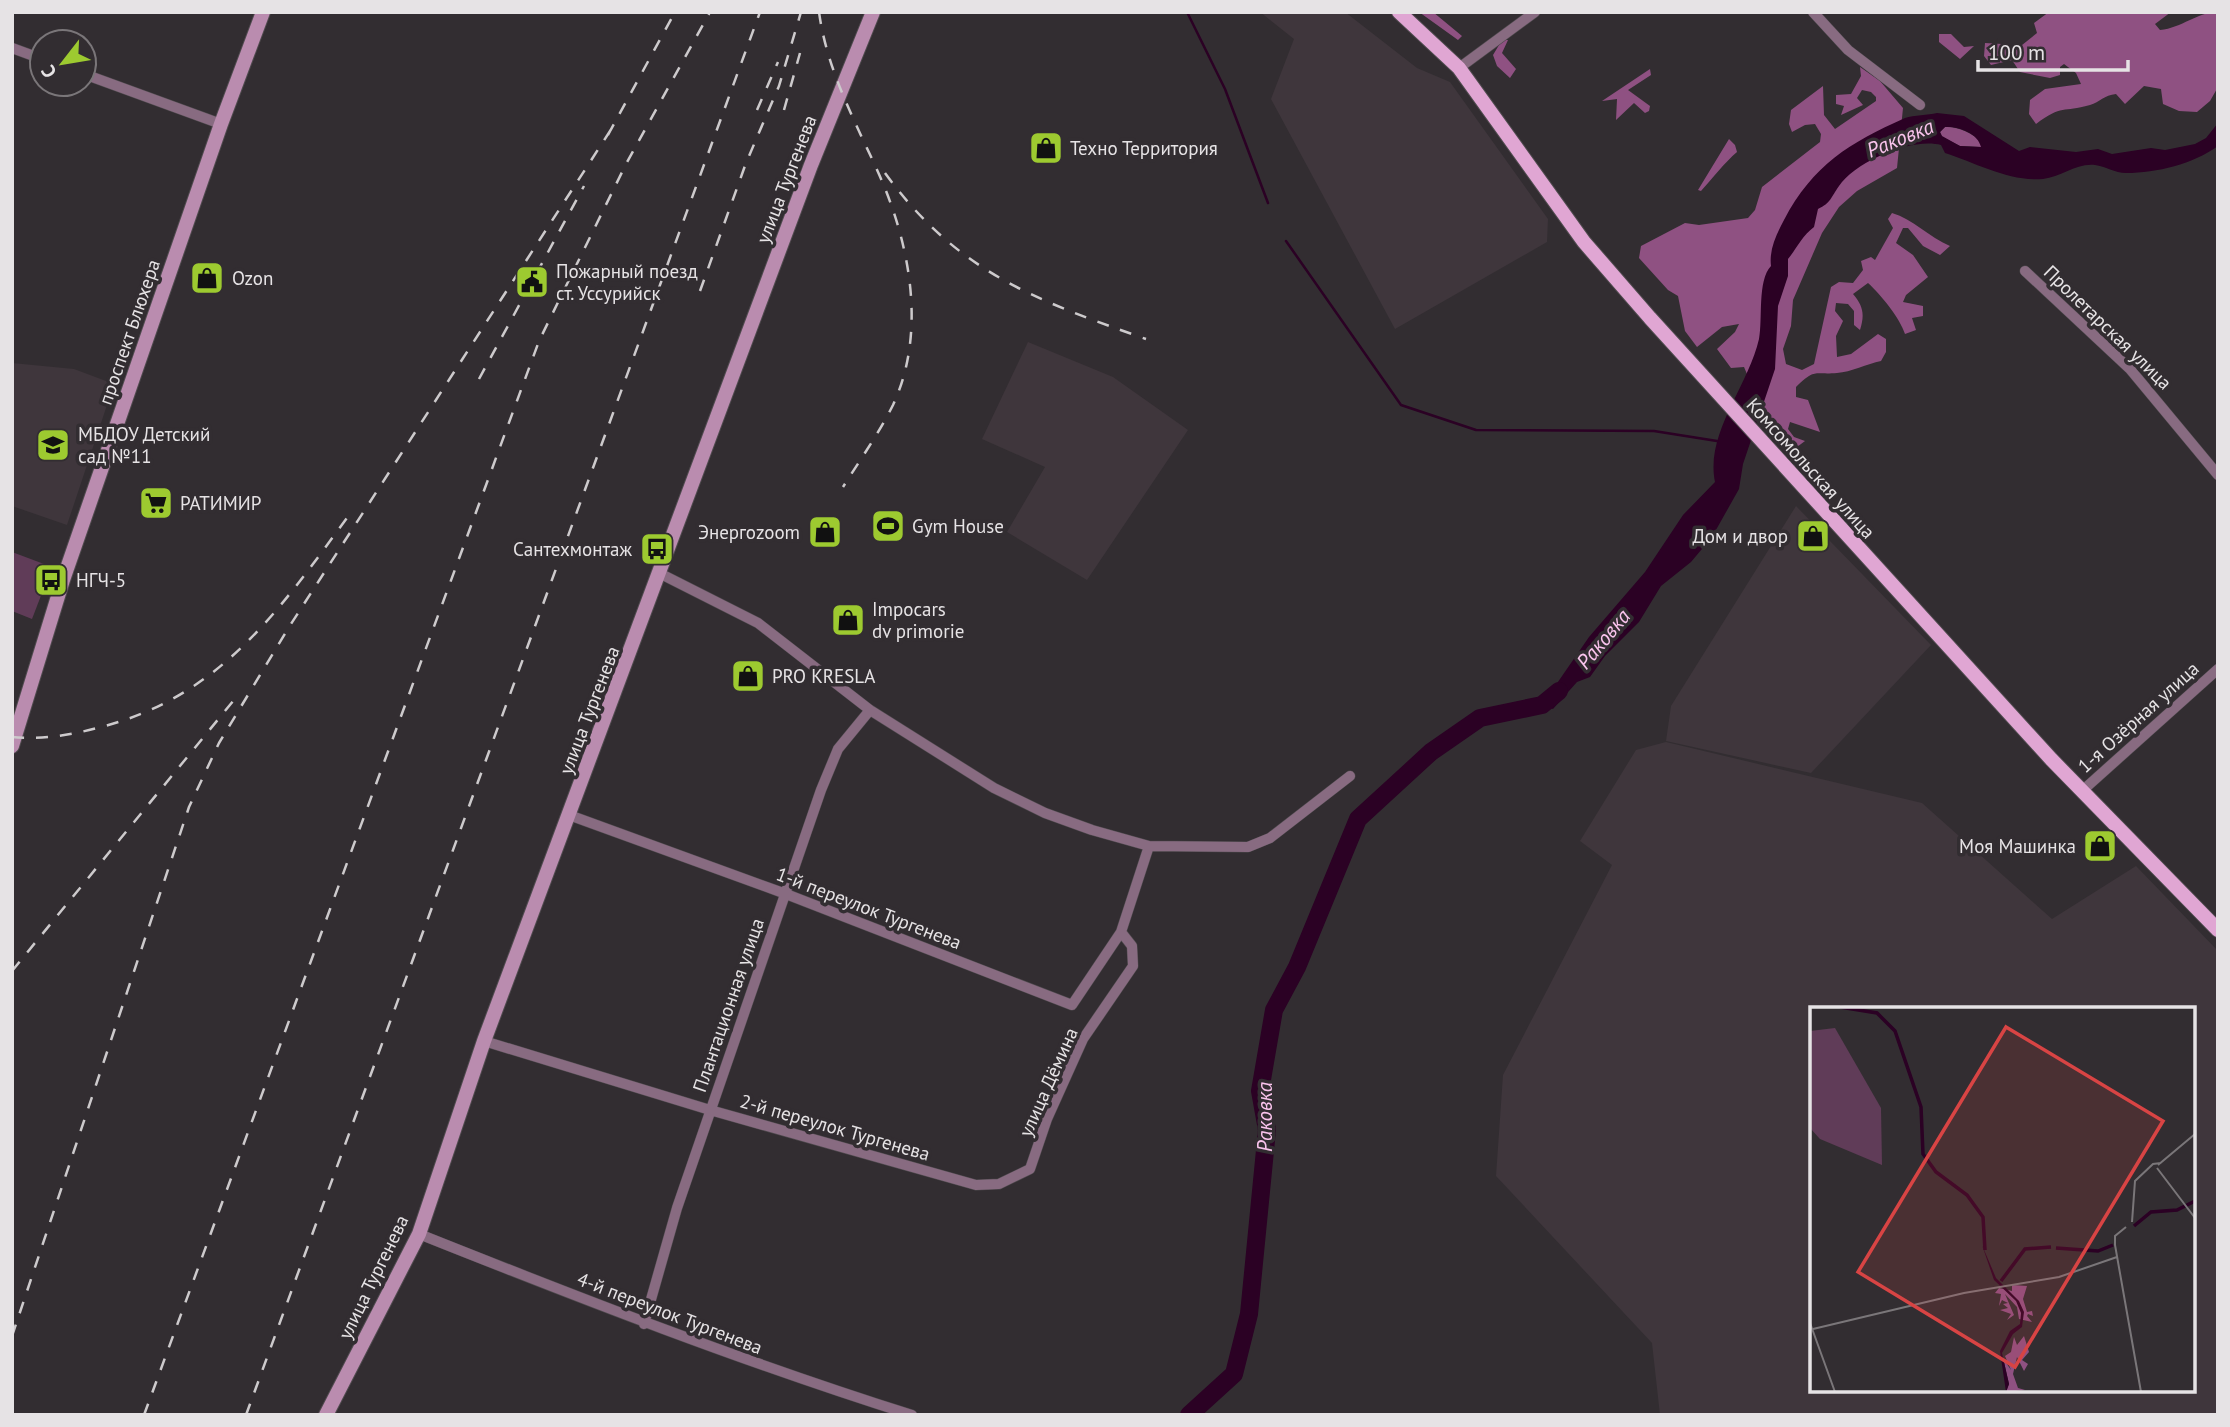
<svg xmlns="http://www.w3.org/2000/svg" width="2230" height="1427" font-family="'PT Sans',sans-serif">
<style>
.built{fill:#3f363c;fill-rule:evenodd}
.green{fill:#603c58}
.forest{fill:#8f5182}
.water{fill:#2b0124;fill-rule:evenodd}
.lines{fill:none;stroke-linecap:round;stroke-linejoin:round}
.stream{stroke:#2b0124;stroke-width:2.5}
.river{stroke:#2b0124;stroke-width:18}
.street-casing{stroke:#4f4a4e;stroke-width:11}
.secondary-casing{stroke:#4f4a4e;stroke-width:16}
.primary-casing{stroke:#4f4a4e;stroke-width:16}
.street{stroke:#886b81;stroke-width:10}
.secondary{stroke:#ba8caf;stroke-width:14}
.primary{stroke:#e0a6d3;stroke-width:14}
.rail{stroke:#cdcacc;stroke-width:2.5;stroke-dasharray:12 12;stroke-linecap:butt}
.labels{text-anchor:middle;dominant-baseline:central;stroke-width:7;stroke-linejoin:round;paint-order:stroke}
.poi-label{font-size:19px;fill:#e6e3e5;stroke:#322d31;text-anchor:start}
.street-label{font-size:19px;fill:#e6e3e5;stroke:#322d31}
.water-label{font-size:21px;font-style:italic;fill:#fac4ed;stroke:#322d31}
.inset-river{fill:none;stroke:#2b0124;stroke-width:3.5}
.inset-road{fill:none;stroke:#7a7679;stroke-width:2}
.view{fill:#d84444;fill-opacity:0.15;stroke:#d84444;stroke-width:3.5}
.inset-edge{fill:none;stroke:#e6e3e5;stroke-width:3.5}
</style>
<rect width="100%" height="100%" fill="#322d31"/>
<!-- built -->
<path class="built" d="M1260,12H1345L1417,68L1450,82L1548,219L1547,242L1395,329L1271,99L1294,39Z
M1028,342L1113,377L1188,430L1087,580L1007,532L1045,467L982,439Z
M12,363L74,369L114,384L67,525L12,506Z
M1796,506L1931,645L1811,773L1666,741L1671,706Z
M1666,742L1922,803L2052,919L2136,866L2218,951V1415H1660L1652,1343L1496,1176L1503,1075L1612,865L1580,841L1636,750ZM1812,1009H2193V1390H1812Z"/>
<!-- green -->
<path class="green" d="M12,552L52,567L32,619L12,611Z"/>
<!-- forest -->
<path class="forest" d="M1419,12H1433L1462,36L1458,40Z
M2049,12H2171L2155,24L2160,30C2182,28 2197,12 2218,12V87L2210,101L2197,112L2179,111L2163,104L2161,89L2144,86L2125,104L2116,94C2104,95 2100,102 2090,105C2062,113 2063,104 2036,124L2029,114L2030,100L2045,89L2081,84L2076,73L2064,64L2060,67V75L2050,78L2020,72L2012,60L1991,65L1984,56L1985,43L2002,44L2012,53L2037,33L2034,23Z
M1939,34H1951L1964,47L1974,46L1960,59L1939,42Z
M1502,40H1508L1502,53L1516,69L1510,78L1497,66L1493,55Z
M1860,67L1880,81L1903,108L1897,168L1857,191L1839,207L1822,233L1793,300L1791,326L1783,349L1786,364L1802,370L1814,364L1831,287L1839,282L1853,283L1863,270L1861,261L1871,257L1875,260L1893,228L1888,219L1892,213C1913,219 1929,237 1950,246L1940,255L1923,246L1908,228H1903L1896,243L1913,255L1928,277L1906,295L1903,302L1923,306V316L1912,318L1916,330L1905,334C1900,318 1881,295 1868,283L1853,294C1863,306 1865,314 1860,330L1854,325V311L1848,304L1836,303L1835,311L1843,321L1836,336L1837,357L1851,354L1878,334L1886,339V352L1881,361C1867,364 1851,372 1837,373C1813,375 1816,368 1796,387V397L1808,400L1820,432L1790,422L1788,429L1794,437L1805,441L1797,447L1784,438L1780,428L1769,426L1744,367L1731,368L1717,349L1735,332L1739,324L1722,327L1697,347L1685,331L1678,296L1668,290L1639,258L1641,246L1685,223L1699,225L1748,218L1755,210L1762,187L1820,142L1821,134L1815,124L1805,125L1792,132L1789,124L1791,110L1823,86L1824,115L1835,129L1876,101V97L1871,92L1862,90L1857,98L1863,105L1841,115L1844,106L1836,104V95L1851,94L1861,76Z
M1650,69L1651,75L1628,90L1650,106L1649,111L1645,113L1634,103L1616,120L1617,99L1602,101Z
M1945,127C1958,126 1971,133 1981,141V147L1960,146L1942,137L1940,132Z
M1729,139L1735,145L1737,152C1725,162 1712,179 1701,191L1698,190Z"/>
<!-- water -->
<path class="water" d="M1937,113L1964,116L2019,151L2030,147L2076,152L2098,149L2112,154L2151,148L2165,150L2195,144L2206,138L2218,123V146C2193,164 2157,173 2126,173C2115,173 2105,166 2095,165C2076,163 2061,177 2043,179C2010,182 1976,163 1945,153L1941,145C1913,137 1856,161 1839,186C1831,197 1831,203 1818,209L1814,227C1802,236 1797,248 1788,259V276L1778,306L1775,369L1743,464L1739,489L1712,537L1691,562L1661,586L1639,622L1605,656L1590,677L1577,682L1553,709L1542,705L1589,637L1645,572L1683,515L1715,482C1705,433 1748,387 1759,339C1763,319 1757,281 1771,266C1769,250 1776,235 1784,220C1813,165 1849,143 1905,118C1914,115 1928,115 1937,113ZM1945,127C1958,126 1978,133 1981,147L1960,146L1942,136L1940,132Z"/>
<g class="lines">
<!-- stream -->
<path class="stream" d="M1187,12L1225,89L1268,203
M1286,241L1401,405L1476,430L1654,431L1717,441"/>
<!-- river -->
<path class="river" d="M1189,1415L1234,1374L1249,1314L1267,1130L1260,1091L1274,1010L1297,967L1358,819L1431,752L1480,718L1542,705L1559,691"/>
<defs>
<path id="street" d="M1813,12L1848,50L1920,105
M12,48L42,59
M1459,68L1535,12
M84,74L221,124
M2025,271L2130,369L2218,475
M661,574L758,623L870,710L994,788L1045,813L1092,830L1149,846L1248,847L1270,838L1350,776
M2082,791L2218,669
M569,815L786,894L1072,1005L1121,932
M484,1041L710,1110L976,1185L999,1184L1030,1169L1047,1119L1083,1039L1133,966L1132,946L1121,932L1149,846
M419,1234C582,1299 744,1362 912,1415
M644,1324L677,1208L821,790L838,749L870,710"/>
<path id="secondary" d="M12,746L63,580L221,124L263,12
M326,1415L419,1234L484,1041L811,165L873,12"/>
<path id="primary" d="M1399,12L1459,68L1584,242L1650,318L2051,759L2218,930"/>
</defs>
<!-- street casing -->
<use href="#street" class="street-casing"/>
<!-- secondary casing -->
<use href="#secondary" class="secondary-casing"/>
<!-- primary casing -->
<use href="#primary" class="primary-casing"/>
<!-- street -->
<use href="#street" class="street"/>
<!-- secondary -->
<use href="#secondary" class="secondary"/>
<!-- primary -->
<use href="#primary" class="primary"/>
<!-- rail -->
<path class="rail" d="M819,12C827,70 854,119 878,172C910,243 927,332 893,405C879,433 860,460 843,487
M757,110L778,62
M784,110L800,53
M608,135L675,12
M885,173C957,272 1035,300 1146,339
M700,291L746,163L779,86L801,12
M479,379L584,186
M12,737C43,740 71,735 101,727C223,696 282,606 352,511
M12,971L234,700
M12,1336L189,807L219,743L289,627L612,128
M144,1415L539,341L626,164L710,12
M246,1415L760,12"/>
</g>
<!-- icons -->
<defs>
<symbol id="shop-square" viewBox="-11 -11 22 22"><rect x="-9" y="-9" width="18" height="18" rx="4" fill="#9dca30" stroke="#322d31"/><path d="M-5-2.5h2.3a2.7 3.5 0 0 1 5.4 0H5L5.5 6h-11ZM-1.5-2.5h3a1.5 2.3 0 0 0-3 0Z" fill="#111"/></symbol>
<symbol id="civic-square" viewBox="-11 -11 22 22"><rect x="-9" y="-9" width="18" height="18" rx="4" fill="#9dca30" stroke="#322d31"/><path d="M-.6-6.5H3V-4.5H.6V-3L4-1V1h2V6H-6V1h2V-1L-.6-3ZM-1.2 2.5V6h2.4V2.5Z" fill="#111"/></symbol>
<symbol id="school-square" viewBox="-11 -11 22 22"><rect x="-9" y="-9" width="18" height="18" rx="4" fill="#9dca30" stroke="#322d31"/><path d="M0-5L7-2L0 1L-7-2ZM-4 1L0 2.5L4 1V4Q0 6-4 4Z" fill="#111"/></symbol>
<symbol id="supermarket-square" viewBox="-11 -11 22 22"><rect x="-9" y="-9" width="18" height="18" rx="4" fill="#9dca30" stroke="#322d31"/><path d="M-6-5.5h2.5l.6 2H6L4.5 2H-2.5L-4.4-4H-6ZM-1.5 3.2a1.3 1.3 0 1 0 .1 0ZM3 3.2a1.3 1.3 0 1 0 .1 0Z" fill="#111"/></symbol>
<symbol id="stadium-square" viewBox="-11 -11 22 22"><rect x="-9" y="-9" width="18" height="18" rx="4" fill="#9dca30" stroke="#322d31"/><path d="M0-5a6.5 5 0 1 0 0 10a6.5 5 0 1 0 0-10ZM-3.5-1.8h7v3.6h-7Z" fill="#111"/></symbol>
<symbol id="bus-square" viewBox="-11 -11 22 22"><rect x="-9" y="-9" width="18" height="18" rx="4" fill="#9dca30" stroke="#322d31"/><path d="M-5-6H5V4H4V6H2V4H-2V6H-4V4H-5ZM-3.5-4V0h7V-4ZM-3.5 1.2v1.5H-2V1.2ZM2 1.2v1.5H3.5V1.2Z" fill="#111"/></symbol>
</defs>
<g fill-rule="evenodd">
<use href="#shop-square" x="1027" y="129" width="38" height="38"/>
<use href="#shop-square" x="188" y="259" width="38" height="38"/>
<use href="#civic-square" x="513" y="263" width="38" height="38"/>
<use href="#school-square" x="34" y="426" width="38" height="38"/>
<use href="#supermarket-square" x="137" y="484" width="38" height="38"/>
<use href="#stadium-square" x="869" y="507" width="38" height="38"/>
<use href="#shop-square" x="806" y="513" width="38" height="38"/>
<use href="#shop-square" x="1794" y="517" width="38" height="38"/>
<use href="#bus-square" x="638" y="530" width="38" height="38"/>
<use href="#bus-square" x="32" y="561" width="38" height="38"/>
<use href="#shop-square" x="829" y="601" width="38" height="38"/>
<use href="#shop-square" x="729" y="657" width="38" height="38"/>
<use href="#shop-square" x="2081" y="827" width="38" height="38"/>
</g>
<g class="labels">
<!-- poi labels -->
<g class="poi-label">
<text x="1070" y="148">Техно Территория</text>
<text x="556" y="271">Пожарный поезд<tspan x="556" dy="22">ст. Уссурийск</tspan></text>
<text x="232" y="278">Ozon</text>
<text x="78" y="434">МБДОУ Детский<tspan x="78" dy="22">сад №11</tspan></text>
<text x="180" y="503">РАТИМИР</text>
<text x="912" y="526">Gym House</text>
<text x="800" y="532" text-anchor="end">Энергоzoom</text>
<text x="1788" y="536" text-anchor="end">Дом и двор</text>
<text x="632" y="549" text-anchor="end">Сантехмонтаж</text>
<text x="76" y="580">НГЧ-5</text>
<text x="872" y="609">Impocars<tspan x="872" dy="22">dv primorie</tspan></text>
<text x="772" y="676">PRO KRESLA</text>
<text x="2076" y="846" text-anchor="end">Моя Машинка</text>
</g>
<!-- street labels -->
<g class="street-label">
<text transform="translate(786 179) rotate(-69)">улица Тургенева</text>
<text transform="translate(2108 327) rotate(44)">Пролетарская улица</text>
<text transform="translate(129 332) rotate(-71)">проспект Блюхера</text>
<text transform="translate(1811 468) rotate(48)">Комсомольская улица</text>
<text transform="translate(589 710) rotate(-69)">улица Тургенева</text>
<text transform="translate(2138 717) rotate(-42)">1-я Озёрная улица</text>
<text transform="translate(869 908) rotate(21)">1-й переулок Тургенева</text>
<text transform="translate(728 1005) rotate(-71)">Плантационная улица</text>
<text transform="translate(1048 1082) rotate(-66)">улица Дёмина</text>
<text transform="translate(835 1127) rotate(16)">2-й переулок Тургенева</text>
<text transform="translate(373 1277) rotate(-64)">улица Тургенева</text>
<text transform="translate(670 1313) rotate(21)">4-й переулок Тургенева</text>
</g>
<!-- water labels -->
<g class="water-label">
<text transform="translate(1900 138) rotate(-22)">Раковка</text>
<text transform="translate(1603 639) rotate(-50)">Раковка</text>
<text transform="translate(1264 1117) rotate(-90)">Раковка</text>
</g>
</g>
<!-- overview -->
<g transform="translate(1810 1007)">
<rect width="385" height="385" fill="#322d31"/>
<path d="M25,21L71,101L72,158L10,132L0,121V24Z" fill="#603c58"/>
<path d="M202,278L217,279L213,292L217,305L222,304L223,309L218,307L217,309L222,315L209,312L207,300L195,287L204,308L197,313L201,307L190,303L198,301L193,297L198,296L192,293L189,299L191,287L185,286L189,281L202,284ZM214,329L219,345L212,353L218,357L214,364L207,350L203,367L208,381L215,383L196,385L199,377L193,351L201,363L195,349L201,345L204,330L207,338Z" fill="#8f5182"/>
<path d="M172,238L186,271L209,294L214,305L212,320L203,327L192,346L199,377L196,385L190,344L200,324L210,317L211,306L206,294L184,273Z" fill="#2b0124"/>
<path class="inset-river" d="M30,0L67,6L85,24L111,100L113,147L126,165L157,188L173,210L175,243M324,219L341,205L367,203L385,194M246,241L288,244L303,238M191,274L215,242L241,240"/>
<path class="inset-road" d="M348,158L385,127M347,161L385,211M322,215L325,174L343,157L351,156M316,220L305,229V238L331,385M0,316L25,385M3,322L154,286L249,270L307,250"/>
<path class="view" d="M196,20L353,114L205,360L48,265Z"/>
<rect width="385" height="385" class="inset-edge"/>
</g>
<!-- border -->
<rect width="2230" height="1427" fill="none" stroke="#e6e3e5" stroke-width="28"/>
<!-- north arrow -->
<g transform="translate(63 63) rotate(239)"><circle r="33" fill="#322d31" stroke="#7a7679" stroke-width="2"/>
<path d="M0-5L12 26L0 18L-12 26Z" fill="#9dca30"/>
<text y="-10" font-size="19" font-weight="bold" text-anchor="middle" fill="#e6e3e5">С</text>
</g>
<!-- scale -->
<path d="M1978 60v10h150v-10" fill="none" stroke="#e6e3e5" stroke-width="3.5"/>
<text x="1988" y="60" font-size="21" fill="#e6e3e5" stroke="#322d31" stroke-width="5" paint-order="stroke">100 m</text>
</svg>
